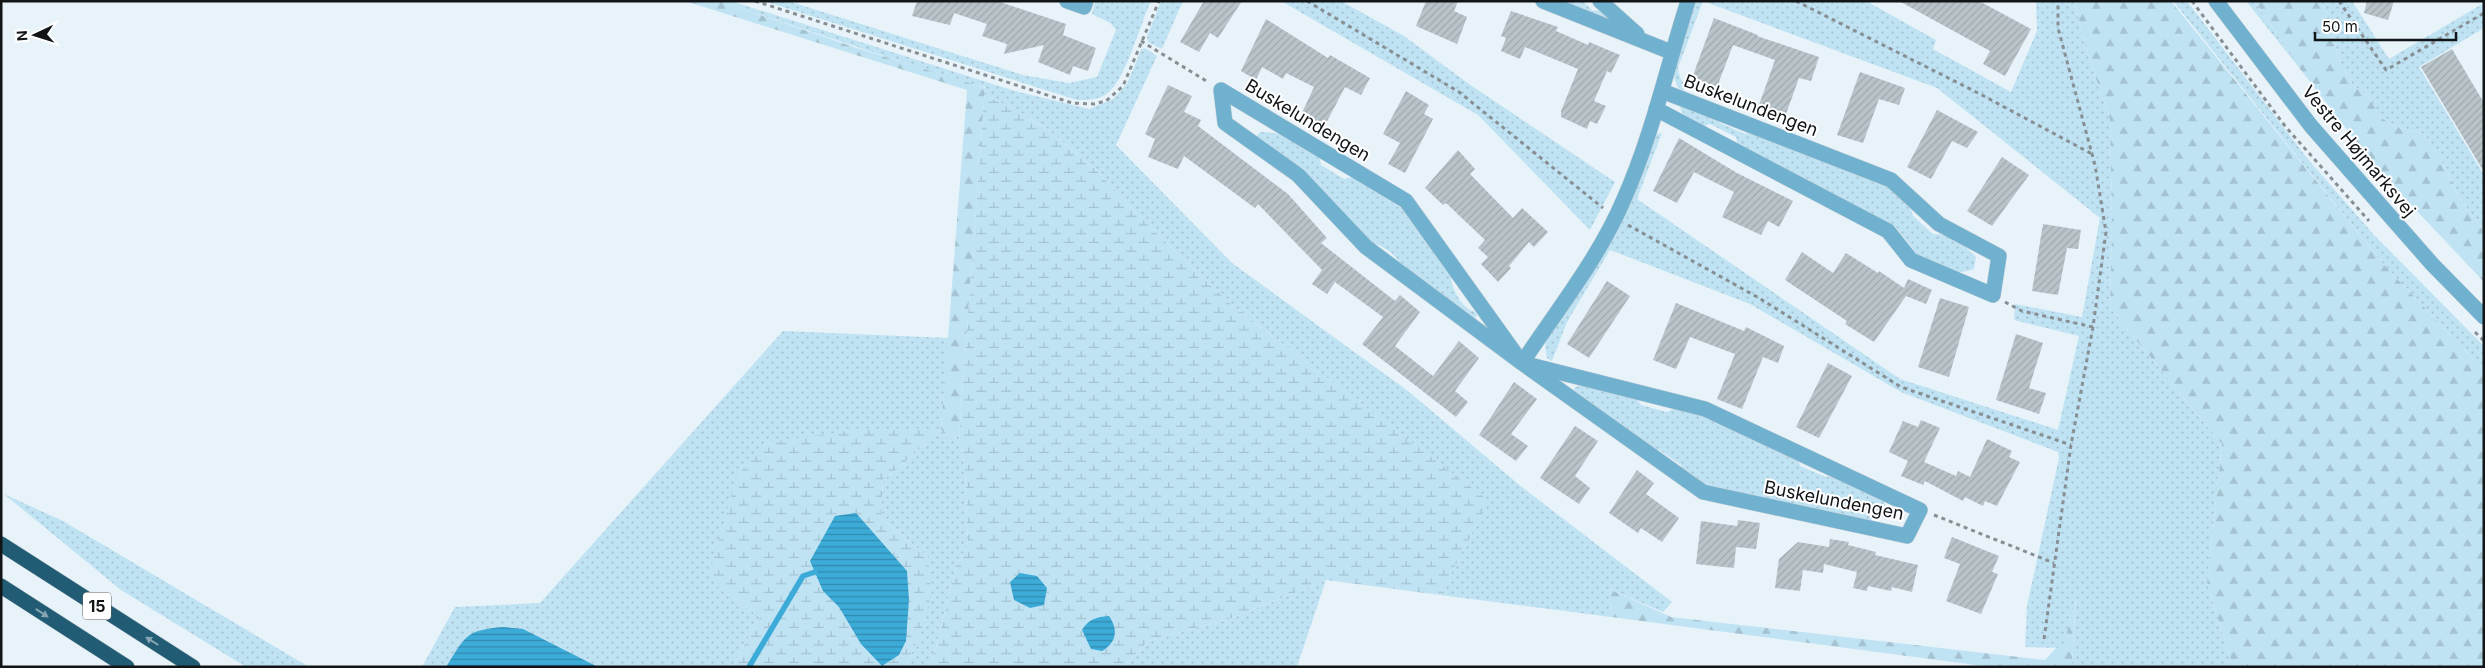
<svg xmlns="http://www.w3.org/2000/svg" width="2485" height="668" font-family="Inter,sans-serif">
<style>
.green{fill:url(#green-dots)}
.forest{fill:url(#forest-firs)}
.wetland{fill:url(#wetland-marsh)}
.water{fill:url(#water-rules)}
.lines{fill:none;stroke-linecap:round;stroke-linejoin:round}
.stream{stroke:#3cabd8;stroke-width:5.5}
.building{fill:url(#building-hatch)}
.minor-casing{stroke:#c5cfd5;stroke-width:16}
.highway-casing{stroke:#c5cfd5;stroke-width:16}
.path{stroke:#878f93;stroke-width:3;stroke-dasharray:4 4;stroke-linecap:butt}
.minor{stroke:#70b1d0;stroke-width:15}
.highway{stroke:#225c74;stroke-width:15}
.oneway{fill:#85a5b3}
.labels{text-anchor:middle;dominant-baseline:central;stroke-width:4;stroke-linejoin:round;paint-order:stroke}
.shield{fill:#fff;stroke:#585b5d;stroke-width:1}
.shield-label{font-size:16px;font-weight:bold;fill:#111517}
.street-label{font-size:18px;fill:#111517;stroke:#fff}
</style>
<defs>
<pattern id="green-dots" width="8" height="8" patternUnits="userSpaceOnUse" patternTransform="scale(1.25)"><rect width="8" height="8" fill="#c0e3f4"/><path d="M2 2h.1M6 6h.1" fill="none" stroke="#a4c2d0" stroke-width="1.8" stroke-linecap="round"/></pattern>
<pattern id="forest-firs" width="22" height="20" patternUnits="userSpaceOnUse" patternTransform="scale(1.25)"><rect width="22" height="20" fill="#c0e3f4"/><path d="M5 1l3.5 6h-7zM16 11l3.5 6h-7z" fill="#a4c2d0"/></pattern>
<pattern id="wetland-marsh" width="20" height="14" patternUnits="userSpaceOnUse" patternTransform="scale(1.25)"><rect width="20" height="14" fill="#c0e3f4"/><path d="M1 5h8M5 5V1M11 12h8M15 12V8" fill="none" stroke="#a4c2d0"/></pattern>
<pattern id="water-rules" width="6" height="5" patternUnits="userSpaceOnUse" patternTransform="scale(1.25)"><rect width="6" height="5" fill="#3cabd8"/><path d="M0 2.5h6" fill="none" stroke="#318aae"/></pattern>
<pattern id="building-hatch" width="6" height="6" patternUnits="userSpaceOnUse" patternTransform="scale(1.25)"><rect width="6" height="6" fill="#b9c4ca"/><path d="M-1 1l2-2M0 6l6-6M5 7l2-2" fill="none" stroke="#9ea8ad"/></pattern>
</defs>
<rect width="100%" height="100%" fill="#e7f3f9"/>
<!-- green -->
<path class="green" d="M731,1L1015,91L1089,109L1113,99L1127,84L1141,50L1145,48L1157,56L1116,145L1232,263L1408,391L1523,488L1672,602L1663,612L1609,589L1611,617L1440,595L1488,501L1233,306L1151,228L1095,169L1047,129L1015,109L990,98L985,87L965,83L740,8Z
M764,1H788L1023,75L1069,83L1097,77L1116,30L1110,23L1092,14L1095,1H1151C1140,25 1126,78 1108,93C1100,100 1087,100 1077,100Z
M1161,1H1183L1162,49L1148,42L1147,37Z
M1281,1H1341L1404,36L1469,84L1615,182L1590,230L1478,115Z
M1562,1H1583L1593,11L1601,10L1606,16L1605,20Z
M1695,1H1866L1936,40L1933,49L2011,92L2037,31L2036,1H2074L2089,58L2110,119L2112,224L2110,308L2222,444L2207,583L2233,667H2072L2076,597L2064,648L2025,647L2027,606L2059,458L2058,452L1901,392L1750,304L1610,250L1567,322L1552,361L1547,358L1545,345L1548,335L1650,145L1657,134L1662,133L1637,199L1900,379L2058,430L2079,336L2014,320L2015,304L2082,317L2100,218L1937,88L1703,1L1678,68L1680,77L1685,86L1683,92L1677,86L1672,71Z
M2173,1H2187L2307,158L2374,235L2484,346V370L2384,265Z
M2246,1H2255L2297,65Z
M2319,1H2352L2389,59L2484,3V28L2419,67L2484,175V232L2457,194L2441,160L2424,134L2399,128L2381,118L2368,96L2353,85L2340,63L2326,11Z
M1685,104L1715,116L1720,123L1745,134L1753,131L1878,180C1892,189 1910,199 1913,216L1933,234C1951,233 1965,245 1976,257L1974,269C1949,277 1937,268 1914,257L1913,249L1895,226H1888L1738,146L1736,137L1710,124L1701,127L1685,118L1680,107Z
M1260,132C1282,131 1301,144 1319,155L1321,165L1344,179L1353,177L1401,208L1451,277C1451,286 1459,302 1467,308C1471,311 1473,310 1477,314L1473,324L1402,269C1399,256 1381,242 1367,243L1255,138Z
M783,331L949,338L941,429L950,441L959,436L965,469L968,546L957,563L931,667H905L920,636L928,557L881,518L883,479L892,474L941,429L715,585L760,617L732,667H422L455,607L540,603Z
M1584,385L1636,398L1641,405L1667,412L1676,408L1703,416L1798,458L1800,466L1826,477L1834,476L1874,494L1884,502L1887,510L1882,517L1871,521L1712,490L1682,472L1681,465L1659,450H1649L1573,392L1575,387Z
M4,494L63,521L309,667H246L121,590Z
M1326,580L1297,667H1123L1148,641L1232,618Z"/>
<!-- forest -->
<path class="forest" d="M685,1H731L740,8L854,47L985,88L959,436L950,441L941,429L967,90Z
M2074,1H2171L2384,265L2484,370V667H2233L2207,583L2222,444L2110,308L2112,224L2110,119L2089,58Z
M2255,1H2319L2326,11L2340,63L2353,85L2368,96L2381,118L2399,128L2424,134L2441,160L2457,194L2484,232V282L2380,172L2297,65Z
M1609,589L1671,617L2045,660L2056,648L2064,647L2076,592L2072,667H1991L1611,617Z"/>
<!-- wetland -->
<path class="wetland" d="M985,87L990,98L1015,109L1048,130L1095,169L1151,228L1233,306L1489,501L1440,595L1326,580L1232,618L1148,641L1123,667H931L957,563L968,546L965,469L959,436Z
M941,429L892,474L883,479L881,518L928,557L931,596L920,636L905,667H732L760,617L715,585L710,571L736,478L764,443L855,430Z"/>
<!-- water -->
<path class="water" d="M856,513L907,571L909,600L906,641L899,655L882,666L861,644L839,607L823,591L810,561L835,516Z
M1020,573L1037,576L1047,588L1044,605L1030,608L1014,600L1010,582Z
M1109,616C1119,630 1116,643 1102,651L1091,649L1082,630C1089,619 1096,617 1109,616Z
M504,627L523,629L598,667H446C466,636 465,630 504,627Z"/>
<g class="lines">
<!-- stream -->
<path class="stream" d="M749,667L803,576L815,572"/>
</g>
<!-- building -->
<path class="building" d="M917,1H997L1066,24L1063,35L1096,48L1088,71L1073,66L1070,75L1038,62L1044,45L1004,54L1007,44L982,36L987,24L954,13L950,25L912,16Z
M1204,1H1242L1218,38L1210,33L1199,52L1180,42Z
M1426,1H1458L1454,11L1467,17L1457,44L1416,26Z
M1899,1H1979L2031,29L2005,76L1983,64L1990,51Z
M2367,1H2394L2388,20L2364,13Z
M1511,11L1558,27L1556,31L1588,45L1589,42L1620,55L1611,73L1607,71L1594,101L1606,106L1597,124L1590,121L1587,129L1561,117V111L1578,69L1525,47L1520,59L1501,51L1506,38L1501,36Z
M1714,18L1758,35L1757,36L1819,57L1811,81L1799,78L1786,114L1759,105L1775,60L1733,45L1717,87L1692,78Z
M1266,19L1328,58L1330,55L1370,78L1361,95L1345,87L1324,127L1301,115L1314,87L1286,73L1283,79L1262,67L1256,80L1241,71Z
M2452,49L2484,103V172L2421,67Z
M1860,72L1905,88L1899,105L1879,99L1863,143L1837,135Z
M1168,85L1192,96L1184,112L1201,120L1198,126L1288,194L1327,238L1321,243L1395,301L1400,295L1420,312L1395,346L1433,376L1459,341L1479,358L1455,391L1468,402L1456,417L1362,344L1383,317L1335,282L1327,294L1312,284L1322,270L1258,204L1255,208L1184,156L1178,169L1148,157L1155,139L1145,134Z
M1406,91L1429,105L1424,114L1433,119L1405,173L1388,164L1400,143L1383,134Z
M1937,110L1978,132L1967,148L1952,141L1931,179L1907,167Z
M1679,138L1737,173L1793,201L1779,227L1768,221L1761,235L1722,217L1734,192L1694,172L1677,203L1653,191Z
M1458,150L1475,169L1470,174L1513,218L1522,208L1548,232L1534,247L1529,242L1509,266L1511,268L1498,282L1481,264L1488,257L1478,248L1485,240L1446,203L1443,205L1425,188Z
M2002,157L2029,175L1992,226L1967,211Z
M2043,224L2081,230L2078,249L2067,248L2058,295L2032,291Z
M1802,252L1833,273L1846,253L1878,273L1879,271L1904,288L1908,279L1932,290L1926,304L1906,296L1874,342L1845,324L1847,321L1785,280Z
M1607,281L1630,296L1589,358L1567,344Z
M1940,298L1969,307L1949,377L1918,367Z
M1676,303L1744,331L1746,327L1784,346L1778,363L1763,357L1742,409L1717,399L1735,354L1690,337L1676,369L1653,360Z
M2016,334L2043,343L2029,388L2046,393L2039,414L1996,400Z
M1828,363L1852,376L1819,438L1796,427Z
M1514,382L1537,399L1511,434L1528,446L1516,461L1479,435Z
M1921,420L1940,428L1924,462L1956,476L1958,471L1970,477L1987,439L2012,451L2009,457L2020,462L1997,506L1985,501L1983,506L1965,497L1963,501L1925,481L1923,485L1901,476L1908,461L1889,452L1903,421L1918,427Z
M1575,426L1598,441L1575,476L1590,488L1579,504L1540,478Z
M1637,470L1654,483L1646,494L1679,518L1662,542L1641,528L1638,533L1609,513Z
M1738,520L1760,523L1756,549L1736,547L1734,568L1696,564L1701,521L1737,526Z
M1952,537L1999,556L1992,572L1998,574L1981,614L1946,601L1960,564L1944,558Z
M1830,539L1849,542L1848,545L1876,552L1875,555L1918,565L1912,592L1892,587L1891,591L1868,586L1867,591L1853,588L1857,572L1824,564L1823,573L1803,570L1800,591L1775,588L1779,559L1798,542L1829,547Z"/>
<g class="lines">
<defs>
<path id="minor" d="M1067,1L1084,7L1086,1
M1543,1L1671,52
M1600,1L1637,34
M2216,1L2311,126L2432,264L2484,317
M1221,90L1406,201L1522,363L1366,247L1298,175L1225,123Z
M1656,109L1888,231L1911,260L1993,295L1999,256L1939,224L1891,180L1662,91
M1522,363L1705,409L1920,510L1907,536L1703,492Z
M1522,363C1557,310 1599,258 1624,199C1652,136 1667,67 1688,1"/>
<path id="highway" d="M1,544L193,667
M1,586L127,667"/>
</defs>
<!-- minor casing -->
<use href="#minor" class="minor-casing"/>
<!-- highway casing -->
<use href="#highway" class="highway-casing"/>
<!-- path -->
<path class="path" d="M755,1L1072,103L1094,104L1106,101L1123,86L1159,1
M1307,1L1459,92L1603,208
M1796,1L1980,94L2092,154
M2192,1L2285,126L2369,221
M2339,1L2386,70L2484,13
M1141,41L1208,82
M1628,225L1759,298L1901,387L2071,445
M2005,302L2022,311L2093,327
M2475,332L2484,341
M1934,515L2054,563
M2044,639L2071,445L2093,327L2106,232L2095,165L2058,28V1"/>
<!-- minor -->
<use href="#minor" class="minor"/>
<!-- highway -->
<use href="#highway" class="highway"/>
</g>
<!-- one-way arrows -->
<defs><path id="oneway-solid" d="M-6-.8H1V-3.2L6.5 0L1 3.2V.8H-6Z" transform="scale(1.25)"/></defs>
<g class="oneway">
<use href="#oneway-solid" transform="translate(42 613) rotate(33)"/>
<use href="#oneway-solid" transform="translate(152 641) rotate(-148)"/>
</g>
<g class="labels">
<!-- shield labels -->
<rect class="shield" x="83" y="592.5" width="28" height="27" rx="4"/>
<g class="shield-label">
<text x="97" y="606">15</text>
</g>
<!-- street labels -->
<g class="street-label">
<text transform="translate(1751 105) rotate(21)">Buskelundengen</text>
<text transform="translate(1308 120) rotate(31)">Buskelundengen</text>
<text transform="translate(2359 151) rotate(50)">Vestre Højmarksvej</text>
<text transform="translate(1834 500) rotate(11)">Buskelundengen</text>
</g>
</g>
<!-- border -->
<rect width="2485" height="668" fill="none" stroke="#111517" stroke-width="5"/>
<!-- north arrow -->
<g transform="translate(35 35) rotate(266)" stroke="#ffffff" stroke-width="4" paint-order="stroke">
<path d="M0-4L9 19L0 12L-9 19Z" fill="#111517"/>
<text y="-8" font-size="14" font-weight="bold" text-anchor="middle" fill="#111517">N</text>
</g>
<!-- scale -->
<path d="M2315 32v8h141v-8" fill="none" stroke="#111517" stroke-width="2.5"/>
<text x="2322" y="32" font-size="15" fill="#111517" stroke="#ffffff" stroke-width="4" paint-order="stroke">50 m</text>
</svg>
